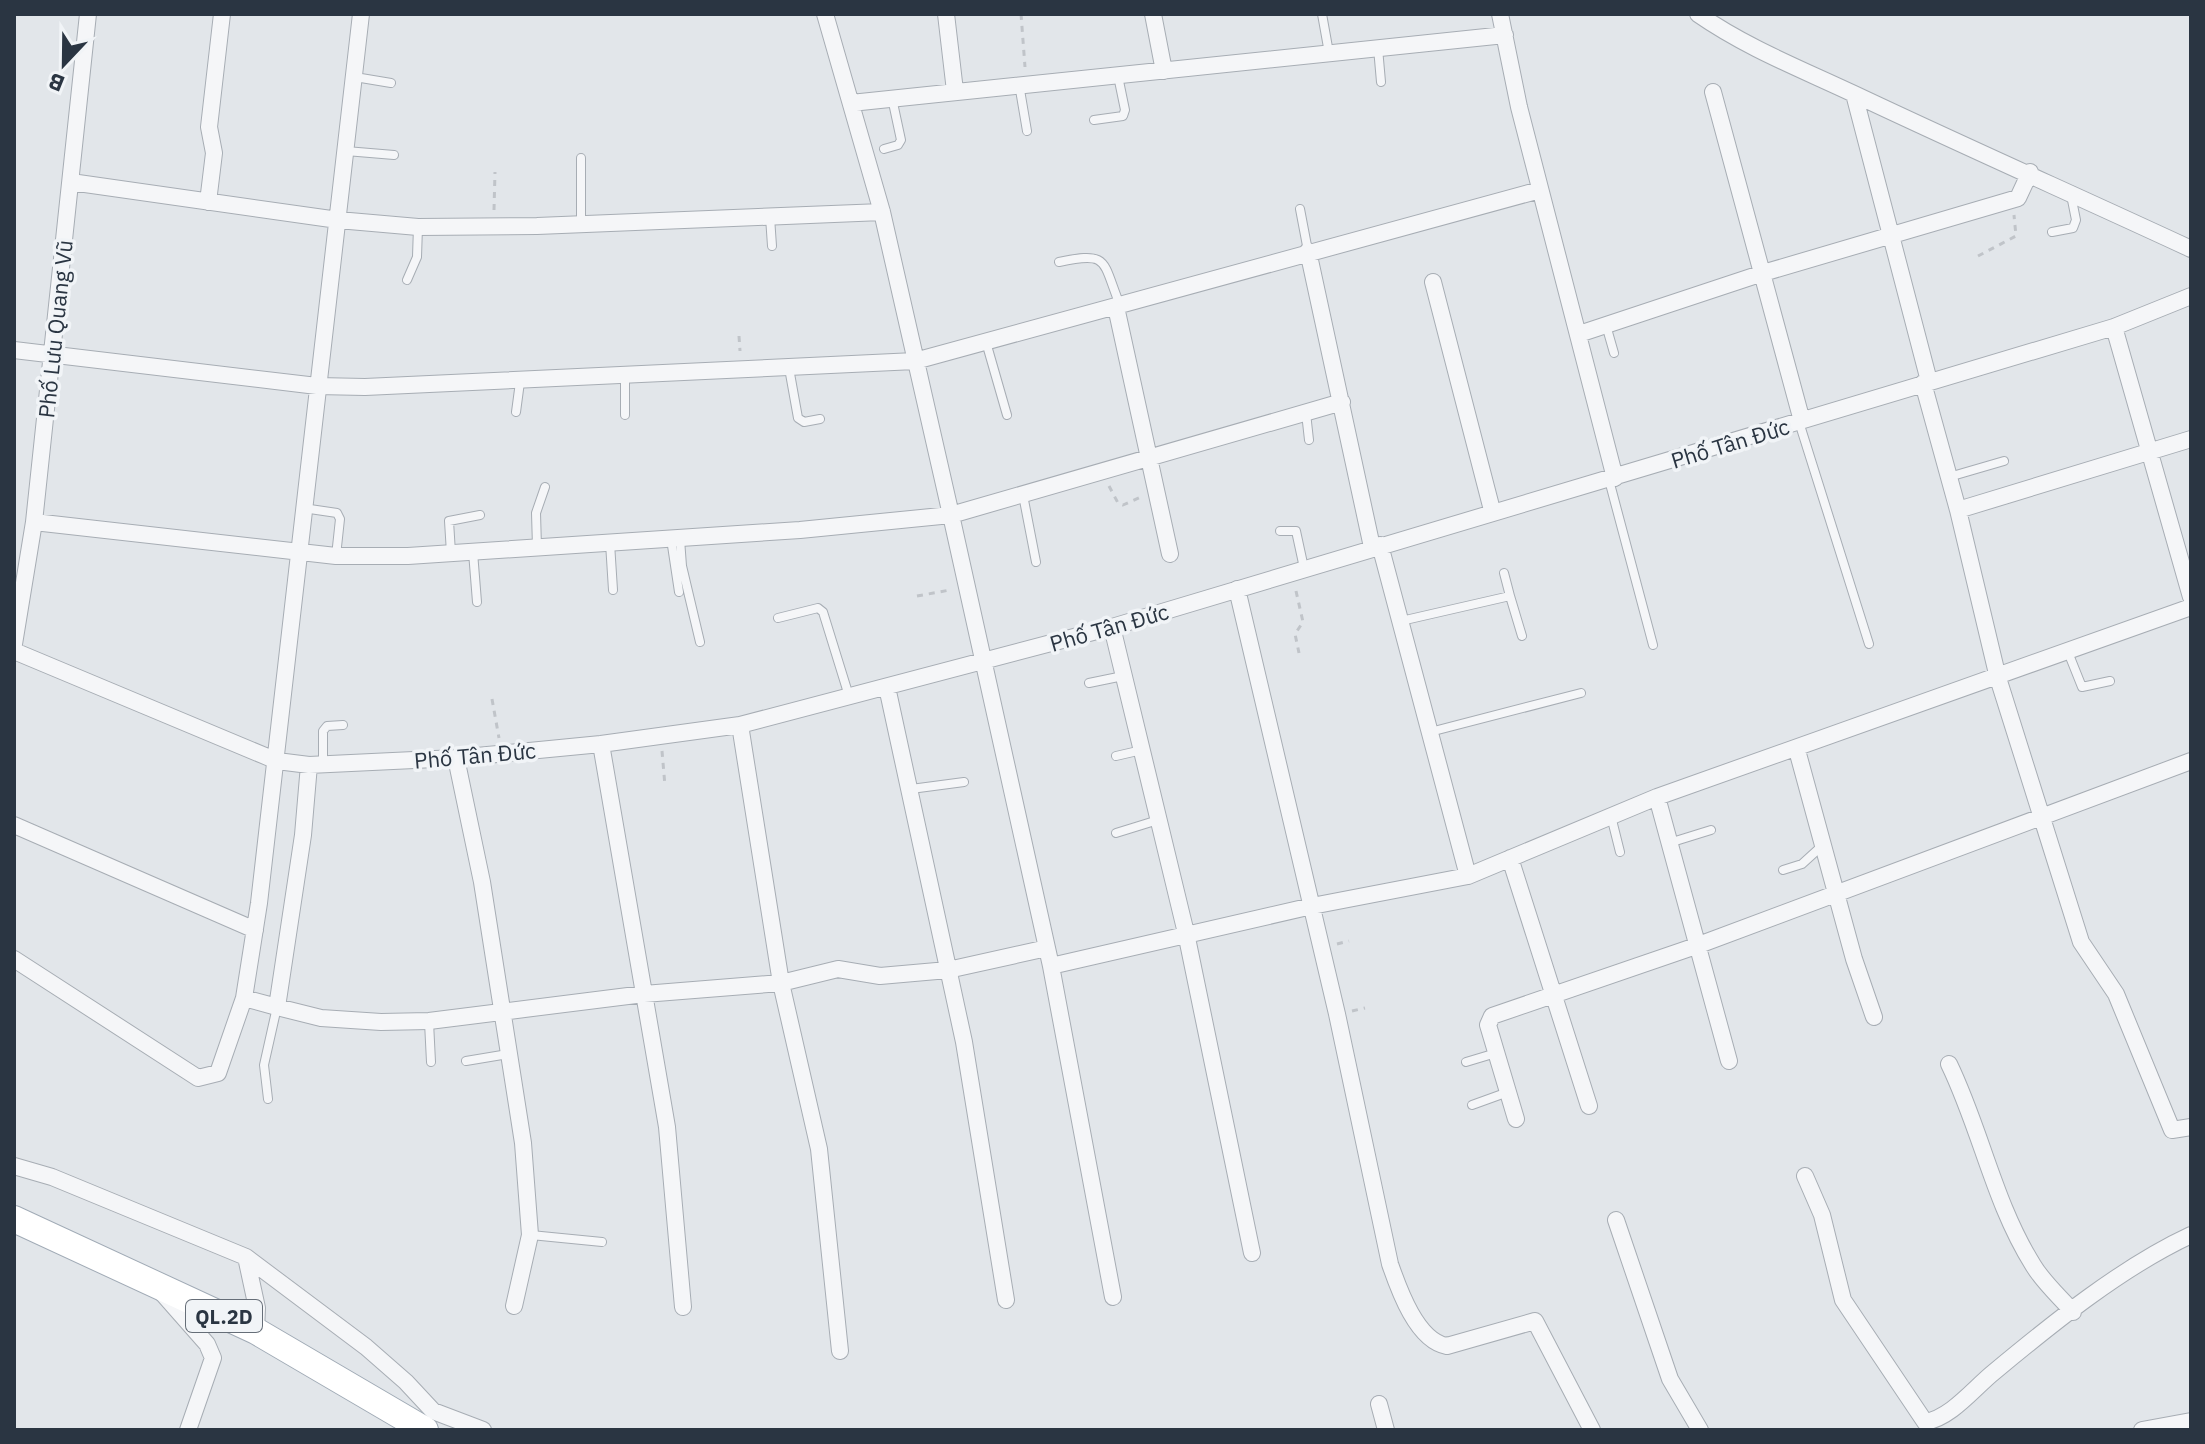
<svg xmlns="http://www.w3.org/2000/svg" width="2205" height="1444" font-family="'IBM Plex Sans',sans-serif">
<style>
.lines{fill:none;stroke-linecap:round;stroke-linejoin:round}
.service-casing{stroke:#a7adb4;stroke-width:10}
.minor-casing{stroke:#a7adb4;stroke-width:18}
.primary-casing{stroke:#a1abb6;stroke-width:28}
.path{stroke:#c0c4c9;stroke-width:3;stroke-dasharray:6 6;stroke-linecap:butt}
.service{stroke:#f5f6f8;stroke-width:8}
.minor{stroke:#f5f6f8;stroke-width:16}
.primary{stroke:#fff;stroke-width:26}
.labels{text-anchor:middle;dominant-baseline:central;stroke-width:7;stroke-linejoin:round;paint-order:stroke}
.shield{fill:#f1f4f7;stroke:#666e78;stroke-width:2}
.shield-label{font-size:20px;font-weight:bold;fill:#2a3542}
.street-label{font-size:22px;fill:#2a3542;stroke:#f1f4f7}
</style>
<rect width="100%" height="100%" fill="#e2e6ea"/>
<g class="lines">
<defs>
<path id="service" d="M1322,14L1329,53
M1378,48L1381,82
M355,77L391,83
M1019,84L1027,131
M1094,120L1123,116L1125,110L1118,76
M884,149L898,145L901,140L892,98
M346,151L394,155
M1300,209L1308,251
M770,217L772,246
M581,224V158
M2052,232L2073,228L2076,220L2071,195
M1059,262C1110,251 1102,261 1120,305
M407,280L417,257L418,227
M1606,325L1614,353
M986,342L1007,415
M789,368L798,418L804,422L820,419
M625,377V415
M516,412L520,382
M1306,413L1309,440
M1799,422L1869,644
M1949,477L2004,461
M1609,480L1653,645
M1023,495L1036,562
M303,508L337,513L340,519L336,556
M1280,531H1296L1304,568
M671,539L679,592
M680,539L682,566L700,642
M610,543L613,590
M537,547L536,513L545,487
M473,552L477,602
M451,553L449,521L480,515
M1504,573L1510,596
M778,618L818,608L823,612L849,696
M1401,621L1510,596L1522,636
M2068,652L2082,687L2110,681
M1089,683L1123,676
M1430,732L1581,693
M1116,756L1142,750
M323,764V731L327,726L343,725
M911,789L964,782
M1611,816L1620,852
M1116,833L1158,820
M1669,843L1711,830
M1783,870L1802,864L1824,844
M429,1022L431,1062
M466,1061L508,1054
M1466,1062L1496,1053
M268,1099L264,1065L277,1007
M1472,1105L1508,1092
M531,1235L602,1242"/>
<path id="minor" d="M825,14L882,212L951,515L1051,966L1113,1297
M946,14L955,91
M1153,14L1164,71
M1500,14L1519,107L1615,478
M1698,14C1747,48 1801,69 1854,94C1966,147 2079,197 2191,249
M1713,92L1802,421
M1854,94L1929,381
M851,103L1505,35
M71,182L338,220L418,227L537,226L882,212
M208,202L214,153L209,127L222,14
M1308,251L1372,547
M1433,282L1492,510
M1116,307L1170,554
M2114,327L2191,597
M1579,334L1763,273L2018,198L2030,172
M14,350L317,386L365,387L915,361L1540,190
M1923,383L1958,510L1998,678L2081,942L2116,994L2172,1130L2191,1127
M1958,510L2191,439
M34,522L336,556H408L800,530L951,515L1342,402
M1380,545L1468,876
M1237,589L1337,1014L1390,1264C1399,1290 1417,1341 1447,1346L1535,1321L1592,1430
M1112,627L1186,933L1252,1253
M14,644L34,522L88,14
M14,651L277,761L309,765L456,758L601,744L740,725L1112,627L2114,327L2191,296
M887,687L964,1042L1006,1300
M740,725L781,983L819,1149L840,1351
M601,744L667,1127L683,1307
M1797,750L1854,959L1874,1017
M456,758L482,882L523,1143L530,1235L514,1306
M309,765L303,835L277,1007L321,1018L381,1022L429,1021L644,994L781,983L838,969L880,976L948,970L1047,948
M1657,797L1729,1061
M14,825L255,930
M1510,858L1589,1106
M14,959L198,1078L218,1073L244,998L259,903L361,14
M1051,966L1312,906L1468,876L1657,797L2191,607
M244,998L277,1007
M1949,1064C1981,1130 1994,1203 2033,1265C2043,1282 2060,1297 2073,1312
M1516,1119L1488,1025L1492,1016L1696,946L2191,761
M14,1166L52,1177L246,1257L366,1347L406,1382L433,1411L483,1430
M1805,1176L1822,1215L1843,1300L1925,1422C1951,1418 1974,1388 1994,1372C2053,1323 2122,1267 2191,1235
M1616,1220L1670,1379L1700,1430
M246,1257L257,1308L256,1331
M163,1294L207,1344L213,1358L188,1430
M1379,1404L1386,1430
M2142,1430L2191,1421"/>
<path id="primary" d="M14,1219L256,1331L425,1430"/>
</defs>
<!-- service casing -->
<use href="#service" class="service-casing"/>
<!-- minor casing -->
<use href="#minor" class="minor-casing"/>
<!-- primary casing -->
<use href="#primary" class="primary-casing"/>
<!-- path -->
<path class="path" d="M1021,14L1025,67
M494,210L495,172
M1978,256L2016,236L2014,215
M739,336L740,351
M1109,486L1118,503L1123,505L1141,497
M1296,591L1303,622L1295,634L1299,653
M917,596L950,590
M492,699L499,738
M662,751L665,786
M1337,944L1349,941
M1352,1011L1365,1008"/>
<!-- service -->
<use href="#service" class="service"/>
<!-- minor -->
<use href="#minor" class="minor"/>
<!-- primary -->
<use href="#primary" class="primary"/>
</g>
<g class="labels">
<!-- shield labels -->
<rect class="shield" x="186" y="1300" width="76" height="32" rx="6"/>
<g class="shield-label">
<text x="224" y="1316">QL.2D</text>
</g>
<!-- street labels -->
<g class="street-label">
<text transform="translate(55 329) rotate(-84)">Phố Lưu Quang Vũ</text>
<text transform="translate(1730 443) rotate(-17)">Phố Tân Đức</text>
<text transform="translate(1109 627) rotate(-16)">Phố Tân Đức</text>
<text transform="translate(475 755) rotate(-5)">Phố Tân Đức</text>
</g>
</g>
<!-- border -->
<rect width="2205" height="1444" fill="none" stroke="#2a3542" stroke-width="32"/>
<!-- north arrow -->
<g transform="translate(64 64) rotate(202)" stroke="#f1f4f7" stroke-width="6" paint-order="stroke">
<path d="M0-6L14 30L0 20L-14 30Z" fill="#2a3542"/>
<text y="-12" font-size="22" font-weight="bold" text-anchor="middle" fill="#2a3542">B</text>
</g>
</svg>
